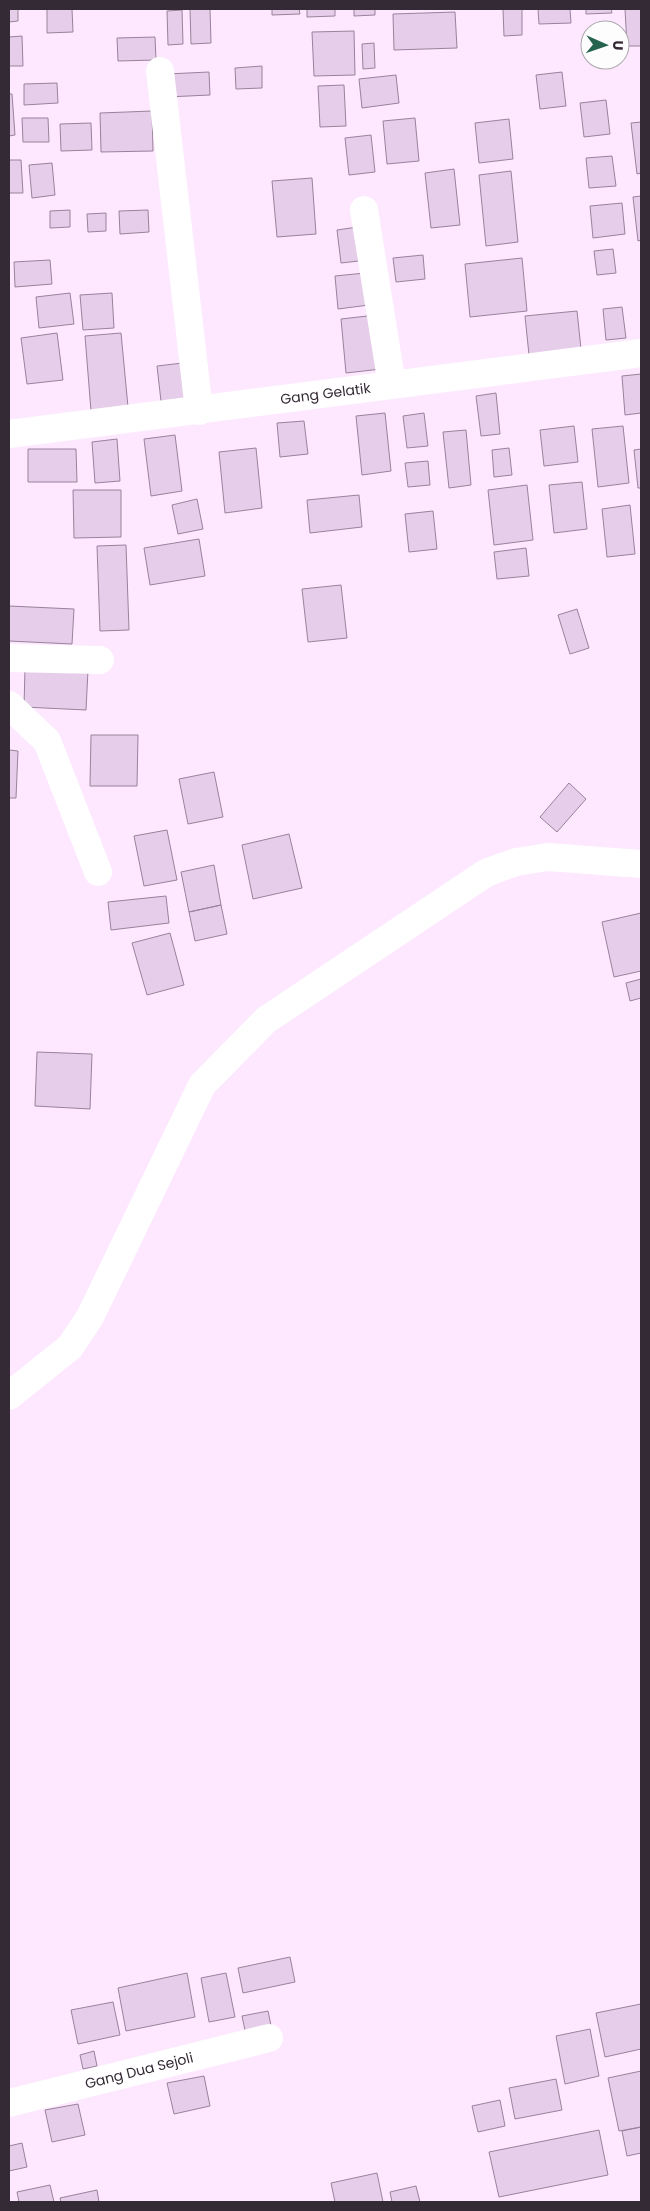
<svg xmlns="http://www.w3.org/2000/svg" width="650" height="2211" font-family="Poppins,sans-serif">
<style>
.building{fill:#e6cde9;stroke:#9a829c}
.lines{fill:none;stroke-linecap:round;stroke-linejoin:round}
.minor{stroke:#fff;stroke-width:28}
.labels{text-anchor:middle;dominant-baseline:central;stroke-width:4.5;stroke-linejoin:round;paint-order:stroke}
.street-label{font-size:14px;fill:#342a35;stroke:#fdfdfd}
</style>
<rect width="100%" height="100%" fill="#fde8ff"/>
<!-- building -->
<path class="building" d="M9,9H18V21L9,22Z
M47,9H72L73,32L47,33Z
M190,9H210L211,43L191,44Z
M272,9H299L300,14L272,15Z
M307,9H335V16L307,17Z
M354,9H375V15L354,16Z
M503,9H522V35L504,36Z
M538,9H570L571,23L539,24Z
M586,9H611L612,13L586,14Z
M625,9H641V46H627Z
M182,10L183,44L168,45L167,11Z
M455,12L457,48L394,50L393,14Z
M354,31L355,75L314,76L312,32Z
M22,36L23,66H9V37Z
M155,37L156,60L118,61L117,38Z
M374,43L375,68L363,69L362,44Z
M262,66V88L236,89L235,68Z
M209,72L210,95L167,97V74Z
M562,72L566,106L540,109L536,75Z
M396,75L399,103L362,108L359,79Z
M57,83L58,103L24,105V84Z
M344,85L346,126L320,127L318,86Z
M9,94H12L15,135L9,136Z
M606,100L610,134L584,137L580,103Z
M152,111L153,151L101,152L100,113Z
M22,118H48L49,142H23Z
M415,118L419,161L387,164L383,121Z
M509,119L513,159L479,163L475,123Z
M641,122V173L637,174L631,123Z
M91,123L92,150L61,151L60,124Z
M371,135L375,172L349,175L345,138Z
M612,156L616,186L589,188L586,158Z
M9,160H21L23,193H9Z
M52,163L55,195L32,198L29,165Z
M454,169L460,225L431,228L425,173Z
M511,171L518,242L486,246L479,175Z
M312,178L316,234L277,237L272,181Z
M641,196V240L638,241L633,197Z
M622,203L625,234L593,238L590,206Z
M70,210V227L50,228V211Z
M148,210L149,232L120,234L119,211Z
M106,213V231L88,232L87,214Z
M364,226L367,260L341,263L337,230Z
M613,249L616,273L597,275L594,251Z
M423,255L425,279L396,282L393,258Z
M522,258L527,311L470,317L465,264Z
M50,260L52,284L15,287L14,262Z
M365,273L369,305L338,309L335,276Z
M70,293L74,324L39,328L36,297Z
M112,293L114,328L83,330L80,295Z
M622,307L626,338L606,340L603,309Z
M577,311L581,349L529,355L525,316Z
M376,315L381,369L346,373L341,319Z
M57,333L63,380L27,384L21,338Z
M121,333L128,407L91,411L85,336Z
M183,363L188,407L162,410L157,366Z
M641,374V413L625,415L622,376Z
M496,393L500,434L481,436L476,396Z
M385,413L391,471L362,475L356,416Z
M424,413L428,446L407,448L403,416Z
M304,421L308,454L280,457L277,423Z
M574,426L578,462L544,466L540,430Z
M623,426L629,483L598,487L592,429Z
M466,430L471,485L449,488L443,432Z
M175,435L182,491L151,496L144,439Z
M117,439L120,481L95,483L92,442Z
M256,448L262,508L225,513L219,452Z
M509,448L512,475L494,477L492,450Z
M28,449H76L77,482H28Z
M641,449V488H638L634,450Z
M428,461L430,485L408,487L405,463Z
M582,482L587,529L554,533L549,485Z
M527,485L533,540L494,545L488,490Z
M73,490H121V537L74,538Z
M359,495L362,527L310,533L307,500Z
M197,499L203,529L178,534L172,505Z
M630,505L635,554L607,557L602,509Z
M433,511L437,549L409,552L405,514Z
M199,539L205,576L150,585L144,548Z
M126,545L129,630L100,631L97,546Z
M526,548L529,576L497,579L494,552Z
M341,585L347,638L308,642L302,589Z
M9,606L74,609L72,644L9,641Z
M577,609L589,648L570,654L558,615Z
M25,668L88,670L86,710L24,707Z
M91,735H138L137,786H90Z
M9,750L18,751L16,798H9Z
M214,772L223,817L188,824L179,779Z
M569,783L586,799L557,832L540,817Z
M167,830L177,880L144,886L134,836Z
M289,834L302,888L253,899L242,845Z
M214,865L221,905L189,912L181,872Z
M166,896L169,923L111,930L108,902Z
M221,905L227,934L195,941L189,912Z
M641,913V971L614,977L602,922Z
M170,933L184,985L147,995L132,943Z
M641,979V998L630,1001L626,983Z
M37,1052L92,1054L90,1109L35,1106Z
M290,1957L295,1982L243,1993L238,1968Z
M187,1973L195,2017L126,2031L118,1988Z
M226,1973L235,2017L209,2022L201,1978Z
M113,2002L120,2035L78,2044L71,2010Z
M641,2004V2049L605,2057L596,2013Z
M268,2011L273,2035L247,2040L242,2016Z
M590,2029L599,2076L565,2084L556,2036Z
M94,2051L97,2066L83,2069L80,2055Z
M641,2071V2127L619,2131L608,2078Z
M204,2076L210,2106L174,2114L167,2083Z
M556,2079L562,2110L515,2119L509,2088Z
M500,2100L505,2126L478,2132L472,2106Z
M78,2104L85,2135L52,2142L45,2110Z
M641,2127V2153L627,2156L622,2131Z
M599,2130L608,2175L499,2197L489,2152Z
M22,2143L27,2167L9,2171V2146Z
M377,2173L383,2202H335L331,2183Z
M50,2185L54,2202H19L17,2192Z
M416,2186L420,2202H392L390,2192Z
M97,2190L99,2202H61L60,2198Z"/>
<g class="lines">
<!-- minor -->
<g class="minor">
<path d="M160,71L199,411"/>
<path d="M364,210L392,385"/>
<path id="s1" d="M9,434L641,353"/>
<path d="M9,658L100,660"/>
<path d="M9,705L47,741L98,872"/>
<path d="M9,1396L70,1347L90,1317L202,1085L266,1020L486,873L516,862L548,857L641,864"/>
<path id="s2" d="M9,2103L269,2038"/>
</g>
</g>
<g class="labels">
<!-- street labels -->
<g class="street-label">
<text stroke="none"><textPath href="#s1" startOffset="319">Gang Gelatik</textPath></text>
<text stroke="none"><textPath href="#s2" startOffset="134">Gang Dua Sejoli</textPath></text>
</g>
</g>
<!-- border -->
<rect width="650" height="2211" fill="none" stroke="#342a35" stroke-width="20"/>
<!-- north arrow -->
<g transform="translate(605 45) rotate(92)"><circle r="24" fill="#fdfdfd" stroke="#ada9ad"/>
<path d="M0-4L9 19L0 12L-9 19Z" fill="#26634f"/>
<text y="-8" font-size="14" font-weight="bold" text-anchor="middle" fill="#342a35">U</text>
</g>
</svg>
